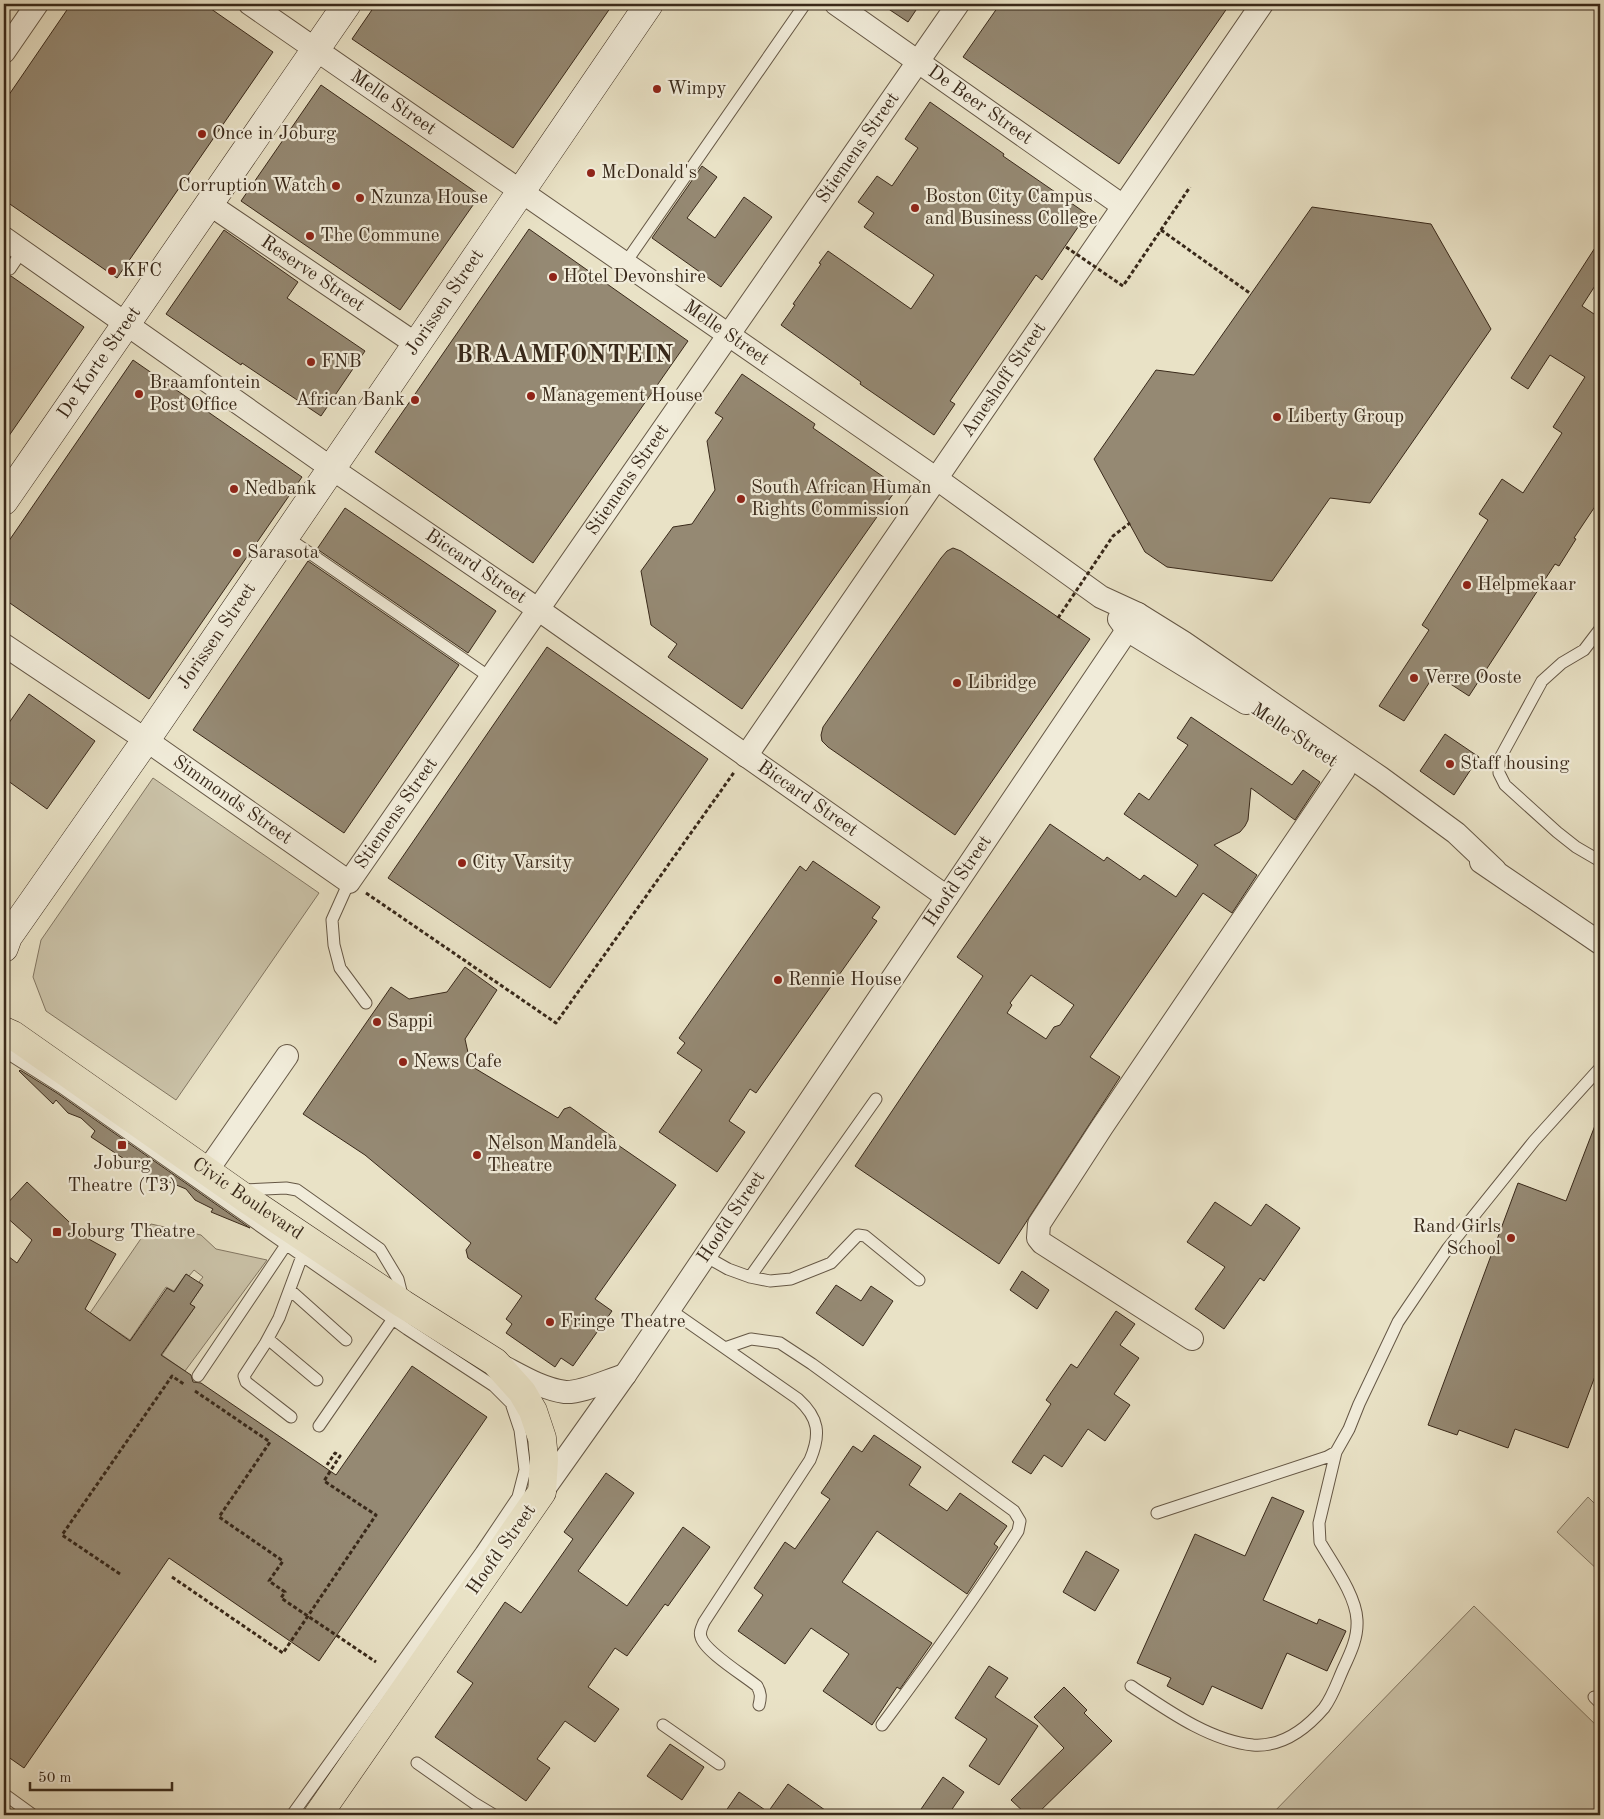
<svg xmlns="http://www.w3.org/2000/svg" width="1604" height="1819" font-family="'Old Standard TT',serif">
<style>
.green{fill:#cbc3a9;stroke:#827662}
.building{fill:#958973;stroke:#39291a;fill-rule:evenodd}
.lines{fill:none;stroke-linecap:round;stroke-linejoin:round}
.service-casing{stroke:#655745;stroke-width:13}
.minor-casing{stroke:#655745;stroke-width:24}
.secondary-casing{stroke:#39291a;stroke-width:29}
.primary-casing{stroke:#39291a;stroke-width:29}
.path{stroke:#39291a;stroke-width:3;stroke-dasharray:4 2.5;stroke-linecap:butt}
.service{stroke:#f1ecda;stroke-width:11}
.minor{stroke:#f1ecda;stroke-width:22}
.secondary{stroke:#f1ecda;stroke-width:28}
.primary{stroke:#e9e2c6;stroke-width:28}
.path-bridge{stroke:#39291a;stroke-width:3;stroke-dasharray:4 2.5;stroke-linecap:butt}
.poi-dot{fill:#8f2418;stroke:#f1ecda;stroke-width:2}
.labels{text-anchor:middle;dominant-baseline:central;stroke-width:4.5;stroke-linejoin:round;paint-order:stroke}
.poi-label{font-size:19px;fill:#39291a;stroke:#f1ecda;text-anchor:start}
.street-label{font-size:19px;fill:#39291a;stroke:#f1ecda}
.district-label{font-size:24px;font-weight:bold;letter-spacing:1px;fill:#39291a;stroke:#f1ecda}
</style>
<rect width="100%" height="100%" fill="#e9e2c6"/>
<filter id="stains"><feTurbulence type="fractalNoise" baseFrequency=".004" numOctaves="4"/><feColorMatrix values="0 0 0 0 .2 0 0 0 0 .09 0 0 0 0 .02 0 0 0 .5 -.17"/></filter>
<radialGradient id="worn" r=".72"><stop offset=".6" stop-color="#630" stop-opacity="0"/><stop offset="1" stop-color="#630" stop-opacity=".3"/></radialGradient>
<!-- green -->
<path class="green" d="M153,778L319,893L176,1100L46,1011L33,977L41,940Z
M151,1224L201,1235L216,1249L267,1260L185,1371L162,1355L195,1307L190,1304L203,1285L199,1282L203,1277L194,1270L189,1276L186,1274L174,1291L166,1287L130,1340L90,1313Z
M1588,1497L1600,1509V1572L1557,1532Z
M1474,1606L1600,1729V1815H1271Z"/>
<!-- building -->
<path class="building" d="M71,4H204L273,52L117,278L4,200V102Z
M376,4H613L513,148L352,39Z
M881,4H920L908,22Z
M1000,4H1230L1119,164L963,57Z
M321,85L480,195L400,310L241,201Z
M930,102L1004,154L1003,156L1087,214L1042,280L1036,275L950,401L955,404L934,435L860,384L861,382L781,325L795,305L793,304L821,264L819,263L828,251L911,309L934,275L864,227L874,213L858,202L877,176L892,186L918,148L905,139Z
M702,166L717,177L687,218L715,238L744,197L772,217L721,287L652,238Z
M1312,207L1431,224L1491,329L1370,503L1330,498L1272,581L1167,567L1145,552L1094,459L1156,370L1194,375Z
M529,229L688,341L533,563L375,452Z
M224,230L298,282L287,298L365,351L321,416L242,363L241,365L166,314Z
M1600,240V278L1582,306L1600,318V499L1574,538L1576,539L1559,566L1555,564L1469,696L1435,674L1404,721L1379,706L1429,630L1422,625L1488,520L1479,514L1502,479L1523,493L1562,433L1553,427L1585,377L1550,355L1528,389L1511,378Z
M4,273L6,275L11,276L84,327L4,443Z
M133,360L302,477L149,699L4,599V548Z
M742,374L815,424L813,428L898,487L742,709L668,657L677,644L651,625L641,571L673,527L692,524L715,490L707,441L723,418L715,413Z
M345,508L496,611L468,653L317,549Z
M953,548L961,551L1090,639L955,835L828,747L822,741L821,735L823,727L941,558L947,551Z
M308,561L459,665L344,833L193,730Z
M547,647L708,759L550,988L388,878Z
M29,694L95,741L47,809L4,778V730Z
M1191,717L1292,785L1303,770L1320,782L1295,820L1251,788L1248,820L1245,826L1240,832L1214,845L1257,875L1232,913L1203,893L1090,1057L1120,1077L999,1264L855,1166L983,976L957,957L1050,824L1104,861L1107,857L1140,880L1144,875L1176,897L1198,865L1124,814L1139,793L1149,800L1188,745L1177,738ZM1031,975L1074,1005L1060,1025L1054,1027L1046,1039L1007,1013L1012,1005L1010,1003Z
M1445,734L1479,757L1454,795L1420,771Z
M813,861L880,907L872,918L877,921L756,1093L750,1089L729,1121L745,1132L717,1172L659,1132L702,1070L677,1053L685,1043L679,1038L800,866L806,871Z
M465,967L497,990L465,1039L471,1066L558,1118L564,1109L570,1107L614,1138L615,1143L676,1185L595,1299L612,1311L573,1366L561,1358L555,1367L506,1333L512,1324L506,1319L522,1296L468,1258L466,1250L471,1243L365,1155L303,1114L391,987L409,999L447,992Z
M20,1070L57,1093L250,1228L211,1212L213,1209L195,1200L186,1189L169,1182L165,1186L91,1137L95,1131L81,1118L68,1113L56,1100L53,1104L19,1071Z
M1599,1115H1600V1363L1568,1448L1515,1429L1508,1448L1459,1430L1457,1435L1428,1425L1518,1183L1566,1201Z
M27,1182L85,1237L116,1254L85,1309L130,1341L167,1288L174,1292L186,1274L203,1285L190,1304L195,1307L161,1355L191,1375L193,1382L201,1383L336,1475L412,1366L487,1417L319,1661L169,1558L24,1768L4,1754V1253L17,1263L32,1240L4,1215V1207Z
M1215,1202L1251,1226L1266,1204L1300,1228L1264,1281L1260,1278L1224,1329L1195,1309L1225,1267L1187,1242Z
M1022,1271L1049,1290L1037,1309L1010,1290Z
M836,1285L861,1301L871,1286L893,1301L863,1346L816,1313Z
M1116,1311L1135,1324L1120,1345L1139,1358L1114,1394L1130,1405L1105,1441L1088,1429L1062,1467L1044,1455L1031,1474L1012,1462L1051,1404L1046,1400L1071,1364L1077,1368Z
M874,1435L921,1467L909,1485L947,1511L960,1493L1007,1526L994,1544L998,1547L967,1594L877,1531L842,1582L932,1643L900,1689L897,1687L872,1725L823,1691L849,1654L811,1628L785,1664L738,1631L763,1595L754,1588L785,1542L795,1549L830,1499L821,1493L853,1446L862,1452Z
M606,1473L634,1493L578,1571L627,1606L683,1527L710,1547L668,1606L665,1604L627,1656L615,1648L588,1687L619,1709L595,1742L565,1721L537,1759L550,1768L526,1801L435,1737L473,1683L457,1672L505,1602L521,1613L573,1539L564,1532Z
M1272,1497L1304,1511L1263,1600L1317,1624L1319,1619L1346,1631L1327,1671L1287,1653L1262,1709L1212,1686L1203,1705L1167,1686L1171,1678L1137,1663L1195,1534L1245,1556Z
M1086,1551L1119,1570L1095,1611L1063,1592Z
M989,1666L1008,1678L995,1697L1038,1726L999,1785L969,1766L987,1739L955,1718Z
M1064,1687L1087,1710L1084,1713L1112,1741L1036,1815H1027L1011,1800L1064,1748L1034,1717Z
M670,1744L704,1767L682,1800L647,1776Z
M943,1777L964,1792L948,1815H917Z
M788,1784L832,1815H723L739,1792L768,1812Z"/>
<g class="lines">
<defs>
<path id="service" d="M626,262L805,4
M10,269L22,251
M285,536L491,678
M1600,629L1584,650L1562,663L1542,681L1499,760V773L1505,785L1557,832L1576,847L1600,861
M349,882L332,920L334,945L340,968L366,1003
M4,1051L61,1087L407,1329L494,1386L511,1403L520,1430L525,1470L518,1497L481,1552L292,1815
M243,1190L286,1188L297,1190L380,1249L398,1279L403,1299
M705,1256L728,1269L750,1277L770,1281L791,1279L831,1263L858,1235L865,1236L919,1280
M750,1277L876,1099
M290,1290L346,1340
M669,1309L798,1399C819,1418 821,1434 810,1460L704,1622C702,1627 699,1632 701,1637C704,1651 745,1676 757,1686C761,1693 761,1697 759,1705
M268,1339L317,1380
M725,1348L751,1339L780,1343L812,1364L1014,1511L1020,1521L1018,1531C975,1598 929,1662 882,1725
M198,1376L290,1239
M291,1417L246,1382L244,1376L265,1344L279,1318L305,1248
M319,1426L397,1313
M1157,1513L1327,1457L1336,1452L1349,1429L1359,1404L1398,1322L1448,1248L1534,1141L1600,1068
M1131,1686C1167,1710 1210,1741 1253,1745C1282,1747 1306,1729 1324,1708C1333,1696 1338,1680 1344,1667C1351,1652 1358,1637 1357,1620C1356,1595 1332,1563 1320,1542L1319,1523L1336,1452
M1594,1697L1600,1703
M663,1725L719,1764
M417,1763L474,1803L494,1815
M4,1794L33,1815"/>
<g id="minor">
<path id="s1" d="M250,4L937,479L1101,597L1138,614L1183,642L1381,778L1456,833L1495,870"/>
<path id="s2" d="M836,4L1123,206"/>
<path d="M4,52L37,4"/>
<path id="s3" d="M209,204L416,344"/>
<path id="s4" d="M4,238L331,468L539,610L947,897"/>
<path d="M1119,619L1127,630L1246,703"/>
<path id="s5" d="M4,645L146,740L349,882L958,4"/>
<path id="s6" d="M746,756L1262,4"/>
<path d="M1481,862L1600,943"/>
<path d="M207,1171L287,1056"/>
<path d="M1192,1339L1042,1243L1038,1238L1039,1224L1102,1127L1344,770"/>
<path d="M504,1367C523,1377 543,1389 565,1392C582,1393 608,1380 625,1375"/>
<path id="s7" d="M542,1492L625,1375L1138,614"/>
</g>
<g id="secondary">
<path id="s8" d="M4,501L347,4"/>
<path id="s9" d="M4,948L8,937L146,740L649,4"/>
</g>
<g id="primary">
<path id="s10" d="M4,1031L13,1035L245,1198L403,1304L495,1362L522,1392L533,1411L542,1438L544,1459L542,1492L318,1815"/>
</g>
</defs>
<!-- service casing -->
<use href="#service" class="service-casing"/>
<!-- minor casing -->
<use href="#minor" class="minor-casing"/>
<!-- secondary casing -->
<use href="#secondary" class="secondary-casing"/>
<!-- primary casing -->
<use href="#primary" class="primary-casing"/>
<!-- path -->
<path class="path" d="M1161,230L1251,294
M366,893L556,1023L735,771
M195,1391L270,1442L219,1517L283,1561L269,1581L285,1592L281,1598L376,1662
M120,1574L62,1535L172,1376L185,1385
M172,1577L283,1653L376,1515L324,1481L340,1456L335,1453L327,1465"/>
<!-- service -->
<use href="#service" class="service"/>
<!-- minor -->
<use href="#minor" class="minor"/>
<!-- secondary -->
<use href="#secondary" class="secondary"/>
<!-- primary -->
<use href="#primary" class="primary"/>
<!-- path-bridge -->
<path class="path-bridge" d="M1066,247L1123,286L1190,187
M1058,618L1113,536L1130,523"/>
</g>
<!-- markers -->
<g class="poi-dot">
<circle cx="657" cy="89" r="5"/>
<circle cx="202" cy="134" r="5"/>
<circle cx="591" cy="173" r="5"/>
<circle cx="336" cy="186" r="5"/>
<circle cx="360" cy="198" r="5"/>
<circle cx="915" cy="208" r="5"/>
<circle cx="310" cy="236" r="5"/>
<circle cx="112" cy="271" r="5"/>
<circle cx="553" cy="277" r="5"/>
<circle cx="311" cy="362" r="5"/>
<circle cx="139" cy="394" r="5"/>
<circle cx="531" cy="396" r="5"/>
<circle cx="415" cy="400" r="5"/>
<circle cx="1277" cy="417" r="5"/>
<circle cx="234" cy="489" r="5"/>
<circle cx="741" cy="499" r="5"/>
<circle cx="237" cy="553" r="5"/>
<circle cx="1467" cy="585" r="5"/>
<circle cx="1414" cy="678" r="5"/>
<circle cx="957" cy="683" r="5"/>
<circle cx="1450" cy="764" r="5"/>
<circle cx="462" cy="863" r="5"/>
<circle cx="778" cy="980" r="5"/>
<circle cx="377" cy="1022" r="5"/>
<circle cx="403" cy="1062" r="5"/>
<rect x="117" y="1140" width="10" height="10" rx="2.5"/>
<circle cx="477" cy="1155" r="5"/>
<rect x="52" y="1227" width="10" height="10" rx="2.5"/>
<circle cx="1511" cy="1238" r="5"/>
<circle cx="550" cy="1322" r="5"/>
</g>
<g class="labels">
<!-- poi labels -->
<g class="poi-label">
<text x="667" y="89">Wimpy</text>
<text x="212" y="134">Once in Joburg</text>
<text x="601" y="173">McDonald's</text>
<text x="326" y="186" text-anchor="end">Corruption Watch</text>
<text x="925" y="197">Boston City Campus<tspan x="925" dy="22">and Business College</tspan></text>
<text x="370" y="198">Nzunza House</text>
<text x="320" y="236">The Commune</text>
<text x="122" y="271">KFC</text>
<text x="563" y="277">Hotel Devonshire</text>
<text x="321" y="362">FNB</text>
<text x="149" y="383">Braamfontein<tspan x="149" dy="22">Post Office</tspan></text>
<text x="541" y="396">Management House</text>
<text x="405" y="400" text-anchor="end">African Bank</text>
<text x="1287" y="417">Liberty Group</text>
<text x="751" y="488">South African Human<tspan x="751" dy="22">Rights Commission</tspan></text>
<text x="244" y="489">Nedbank</text>
<text x="247" y="553">Sarasota</text>
<text x="1477" y="585">Helpmekaar</text>
<text x="1424" y="678">Verre Ooste</text>
<text x="967" y="683">Libridge</text>
<text x="1460" y="764">Staff housing</text>
<text x="472" y="863">City Varsity</text>
<text x="788" y="980">Rennie House</text>
<text x="387" y="1022">Sappi</text>
<text x="413" y="1062">News Cafe</text>
<text x="487" y="1144">Nelson Mandela<tspan x="487" dy="22">Theatre</tspan></text>
<text x="122" y="1164" text-anchor="middle">Joburg<tspan x="122" dy="22">Theatre (T3)</tspan></text>
<text x="1501" y="1227" text-anchor="end">Rand Girls<tspan x="1501" dy="22">School</tspan></text>
<text x="67" y="1232">Joburg Theatre</text>
<text x="560" y="1322">Fringe Theatre</text>
</g>
<!-- street labels -->
<g class="street-label">
<text stroke="none"><textPath href="#s1" startOffset="174">Melle Street</textPath></text>
<text stroke="none"><textPath href="#s2" startOffset="176">De Beer Street</textPath></text>
<text stroke="none"><textPath href="#s5" startOffset="1312">Stiemens Street</textPath></text>
<text stroke="none"><textPath href="#s3" startOffset="125">Reserve Street</textPath></text>
<text stroke="none"><textPath href="#s9" startOffset="782">Jorissen Street</textPath></text>
<text stroke="none"><textPath href="#s1" startOffset="579">Melle Street</textPath></text>
<text stroke="none"><textPath href="#s8" startOffset="168">De Korte Street</textPath></text>
<text stroke="none"><textPath href="#s6" startOffset="456">Ameshoff Street</textPath></text>
<text stroke="none"><textPath href="#s5" startOffset="908">Stiemens Street</textPath></text>
<text stroke="none"><textPath href="#s4" startOffset="575">Biccard Street</textPath></text>
<text stroke="none"><textPath href="#s9" startOffset="378">Jorissen Street</textPath></text>
<text transform="translate(1294 736) rotate(34)">Melle Street</text>
<text stroke="none"><textPath href="#s5" startOffset="276">Simmonds Street</textPath></text>
<text stroke="none"><textPath href="#s4" startOffset="980">Biccard Street</textPath></text>
<text stroke="none"><textPath href="#s5" startOffset="502">Stiemens Street</textPath></text>
<text stroke="none"><textPath href="#s7" startOffset="739">Hoofd Street</textPath></text>
<text stroke="none"><textPath href="#s10" startOffset="296">Civic Boulevard</textPath></text>
<text stroke="none"><textPath href="#s7" startOffset="334">Hoofd Street</textPath></text>
<text transform="translate(502 1550) rotate(-55)">Hoofd Street</text>
</g>
<!-- district labels -->
<g class="district-label">
<text x="565" y="356">BRAAMFONTEIN</text>
</g>
</g>
<!-- margin -->
<rect width="1604" height="1819" fill="none" stroke="#e9e2c6" stroke-width="20"/>
<rect x="5" y="5" width="1594" height="1809" fill="none" stroke="#39291a" stroke-width="2.5"/>
<rect x="10" y="10" width="1584" height="1799" fill="none" stroke="#39291a"/>
<!-- scale -->
<path d="M30 1782v8h142v-8" fill="none" stroke="#39291a" stroke-width="2.5"/>
<text x="38" y="1782" font-size="15" fill="#39291a" stroke="#f1ecda" stroke-width="4" paint-order="stroke">50 m</text>
<rect width="100%" height="100%" filter="url(#stains)"/>
<rect width="100%" height="100%" fill="url(#worn)"/>
</svg>
